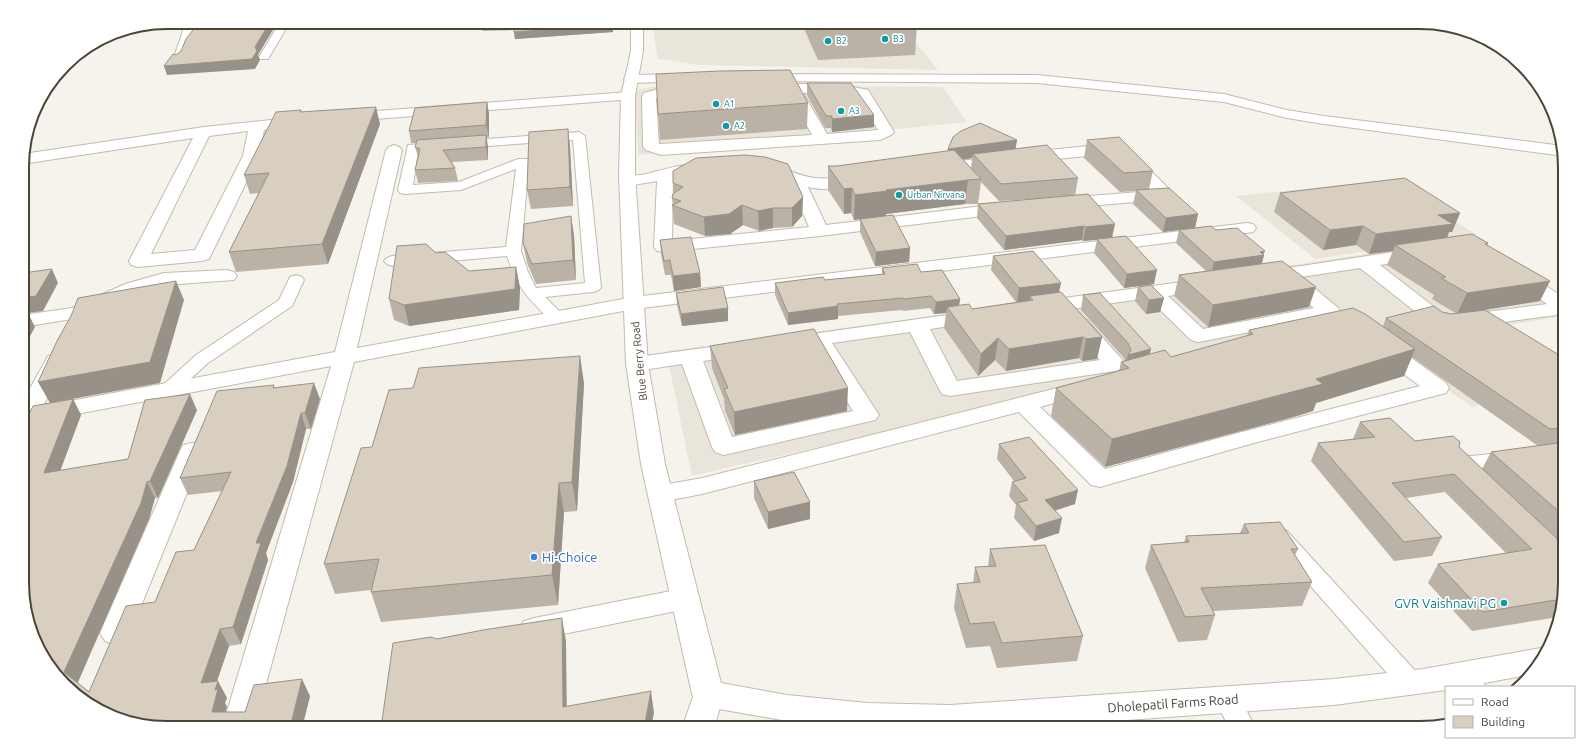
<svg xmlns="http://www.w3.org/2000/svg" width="1587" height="750" font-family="Ubuntu,sans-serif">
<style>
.residential{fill:#eae5da}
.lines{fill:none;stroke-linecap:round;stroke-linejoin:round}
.service-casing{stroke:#c2bbae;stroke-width:2}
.minor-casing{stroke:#c2bbae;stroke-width:2}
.tertiary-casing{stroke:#c2bbae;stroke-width:2}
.service{fill:#fff;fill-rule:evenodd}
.minor{fill:#fff;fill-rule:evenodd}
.tertiary{fill:#fff;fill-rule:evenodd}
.wall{fill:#bab2a6;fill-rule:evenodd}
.shaded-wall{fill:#979187}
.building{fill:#d8cfc1;stroke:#979187}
.culture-dot{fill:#0f9aa8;stroke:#fff;stroke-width:1.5}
.shop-dot{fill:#3f7fe0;stroke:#fff;stroke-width:1.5}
.labels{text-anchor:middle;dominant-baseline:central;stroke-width:3.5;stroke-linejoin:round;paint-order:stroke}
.far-culture-label{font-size:9px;fill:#0d838f;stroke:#fff;text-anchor:start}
.street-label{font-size:11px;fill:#4b4439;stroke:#fff}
.near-shop-label{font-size:13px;fill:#366cbe;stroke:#fff;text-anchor:start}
.near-culture-label{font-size:13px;fill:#0d838f;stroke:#fff;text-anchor:end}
.near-street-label{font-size:13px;fill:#4b4439;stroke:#fff}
.rim{fill:none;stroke:#4b4439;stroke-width:2}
</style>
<rect width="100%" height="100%" fill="#f6f3ec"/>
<!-- residential -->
<path class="residential" d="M689,22H899L938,70L701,65L658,59L652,24Z
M664,85L943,87L967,122L638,155L635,90Z
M1387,180L1477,235L1315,259L1236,196Z
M1473,238L1564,297V316L1508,325L1564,377L1472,407L1350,321L1085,381L871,435L692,476L666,351L1062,299Z"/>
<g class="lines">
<defs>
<path id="service" d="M186,22H196L183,60L178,63L173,60Z
M280,22H290L268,59H260L259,57Z
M579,132L585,136L601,287L599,290L593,292L545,297L565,317L563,321L557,322L551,321C527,297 518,289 507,256L392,266L387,264L384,261L387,258L392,256L506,247L516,169L461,190L405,194L400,193L398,190L408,145ZM573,140L585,283L536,288L528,272L521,251L529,162L528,159H518L459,182L413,185L418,151Z
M296,275L302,277L304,280L292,306L208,363L174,394L168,396L162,394L159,390L162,386L196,355L279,300L290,277Z
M1511,452L1518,453L1521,458L1518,463L1477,469L1475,475C1464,478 1457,474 1451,464L1454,459L1461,457Z
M1279,528L1287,531L1420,676L1424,683L1420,690L1411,693L1402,690L1271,541L1268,536L1271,531Z
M1459,665C1471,669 1480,676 1486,687H1456L1450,682L1446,675L1450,668Z
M1228,688L1237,691L1255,728H1229L1215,699L1219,691Z"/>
<path id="minor" d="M686,74L691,75L693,78L691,81L631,83L626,82L624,79L626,76L631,75Z
M764,74L1037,75L1224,94L1287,110L1324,116L1563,146L1564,156L1324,124L1287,118L1224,102L1037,83L759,81L757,78L759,75Z
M793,84H839L868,90L894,132L891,135L880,140L661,155L646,150L643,147L642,96L644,93L662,88ZM820,92L849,93L858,96L878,130L827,134L803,93ZM789,93L812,135L659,144L656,98L663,96Z
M628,92L633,93L635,96L633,99L349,121L344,120L342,117L344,114L349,113Z
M300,117L305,118L307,121L305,124L264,130L259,156L211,255L209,259L202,261L138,267L131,265L129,261L193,138L22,164L23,154L204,127ZM248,131L243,156L195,250L151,254L209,136Z
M1120,143L1125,145L1171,191L1173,195L1171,199L1064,208L1058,207L1055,203L1058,199L1064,198L1152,191L1116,153L1028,162L938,174L932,172L930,169L932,166L938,164L1028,152Z
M394,145L399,147L402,150L357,348L634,297L1247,223L1253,224L1256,228L1253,232L1247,233L634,309L354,362L254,728H222L331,366L34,422L31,426L23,428V401L48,356L56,355L64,356L67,361L43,406L335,352L386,150L389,147Z
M766,163C782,167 798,176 815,178C830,180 849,174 862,178L864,181L862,184C845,189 825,191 808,187L826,225L1007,203L1013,204L1016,208L1013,212L1007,213L820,236L663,252L657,251L654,247L657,181L627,186L621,184L619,181L621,178C629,175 638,176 646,174C666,169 688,161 709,166L711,169L709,172L673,176L672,241L809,227L789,181L760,171L758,168L760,165Z
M1420,248L1427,250L1429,254L1427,258L1380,265L1447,317L1547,304L1512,280L1509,276L1512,272L1519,270L1526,272L1564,298V314L1443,330L1436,328L1360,268L1301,277L1337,307L1340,311L1337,315L1198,342L1191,340L1148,298L1042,313L1035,311L1032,307L1035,303L1042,301L1204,279L1211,281L1214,285L1211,289L1168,296L1203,329L1314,308L1281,280L1268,282L1261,280L1258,276L1261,272Z
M227,270L234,272L237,276L234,280L165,285L139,292L84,317L23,327V315L72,308L125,284L164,273Z
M975,311L982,313L985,317L982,321L930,329L957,381L1100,360L1070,324L1073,320L1080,318L1087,320L1126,364L1123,369L1115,371L950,396L942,394L939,389L910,332L832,343L879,415L875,420L724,455L715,452L712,447L682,364L637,371L629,369L626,364L629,359L637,357L741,343L749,344L752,349L749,354L703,361L732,437L853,411L812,345L791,348L784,346L780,342L784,338Z
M1384,343L1392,344L1446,383L1449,388L1446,393L1254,443L1100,487L1091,485L1019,412L702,494L661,502L652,499L648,493L652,487L702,478L1085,381L1093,383L1096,388L1093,393L1040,407L1105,469L1238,433L1420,386L1376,354L1373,349L1376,344Z
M192,443L201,445L204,451L130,633L125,641L115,645L105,641L100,633L180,451L183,445Z
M686,588L696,591L700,599L696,607L534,640L524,637L519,629L524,621L534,618Z
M708,681L719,685L724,694L714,728H682L697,685Z"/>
<path id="tertiary" d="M631,22H643V51L635,96V174L648,364L665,464L721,683L787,695L867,703L950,705L1334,679L1423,669L1541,648L1547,650L1532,674L1463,687H1446V690L1334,705L1016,728H844L787,721L708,707L697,703L692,694L641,464L626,364L619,174L621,96L631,51Z"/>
</defs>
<!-- service casing -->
<use href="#service" class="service-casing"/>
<!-- minor casing -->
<use href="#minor" class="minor-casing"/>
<!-- tertiary casing -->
<use href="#tertiary" class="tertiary-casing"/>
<!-- service -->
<use href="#service" class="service"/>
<!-- minor -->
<use href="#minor" class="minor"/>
<!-- tertiary -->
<use href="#tertiary" class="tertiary"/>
</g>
<!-- wall -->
<path class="wall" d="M481,22H612L613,32L515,39L514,30L482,31L481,25Z
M801,22H915L917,25L915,55L818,60Z
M807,83L874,127L832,132L831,128H825L807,95Z
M487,102L489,114V137L487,138L488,148V160L452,162L455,168L458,181L418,183L415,170L418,157L415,147L416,143H411L409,131Z
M808,103L807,129L660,140L658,114Z
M301,110L302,112L380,124L328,264L236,272L229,252L259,193L250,194L244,175Z
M568,129L570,147L573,206L531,209L527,190Z
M1017,140L1015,149L1078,178L1075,196L999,201L981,182L978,204H965L886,214V216L910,248L909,262L875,266L860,232V219L854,220L851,213L844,214L828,190V166H837L948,151ZM972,158L971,169L963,160Z
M1087,140L1153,171L1149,189L1198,214L1195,228L1216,230L1264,255L1262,263L1309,307L1208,327L1174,296L1179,275L1206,271L1176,243L1179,230L1163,232L1133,204L1136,191L1120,192L1084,158Z
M673,183L803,197L802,216L792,227L773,228L759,231L743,225L730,234L705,236L674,224L672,205L673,204L672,198L673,193Z
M1280,193L1460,213L1452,232H1449L1447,238L1488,243L1487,246L1540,301L1480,311L1564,358L1565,546L1546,529L1565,583L1558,617L1472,631L1428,583L1438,564L1506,553L1445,492L1406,498L1442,537L1432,556L1394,561L1311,461L1318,443L1353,439L1360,422L1415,441L1459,447L1482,469L1491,452L1538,446L1412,357L1404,376L1316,403L1313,411L1297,416L1105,467L1051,416L1056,388L1119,371L1121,362L1125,361L1124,358L1081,310L1083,295L1151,349L1149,354L1171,357L1247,336L1249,330L1383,326L1386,318L1442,312L1451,314H1457L1432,299L1434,295L1387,265L1393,251L1369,254L1356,245L1323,250L1274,212Z
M1088,194L1112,238L1154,284L1124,288L1094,253L1097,240L1083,241L1082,240L1004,250L977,218L978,204Z
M571,216L574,236L576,280L536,284L527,263L523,243Z
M660,240L700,273L701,287L674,291L671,275H665L661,254Z
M436,253L469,271L516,267L520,288L519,310L409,326L394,320L389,299Z
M993,256L1059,292L1102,337L1097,359L1082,361L1079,358L1006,371L995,360L978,376L944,328L946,313L934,314L930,308L903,311L902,310L838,316V319L788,325L775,295V283L825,280L882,275V268L921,272L960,299L959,306L972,309L1016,302L991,270Z
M1138,287L1164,298L1160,312L1146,314L1135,301Z
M676,293L728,308V321L682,326L677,305Z
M710,346L847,411L735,435L725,411L724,399L712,368Z
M584,383L577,511L564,512L558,605L381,622L371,592V590L335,594L324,564L372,447Z
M275,387L320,399L311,429H306L293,482L266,553L268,560L241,644L229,646L217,681L227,698L225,703L227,707L225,712H245L310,696L302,728H167L112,717L52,671L24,425L73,399L81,415L60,471L128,459L197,410L158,498H155L149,519L77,683L89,692L155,602L194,550L222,491L188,495L180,478Z
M999,444L1075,504L1055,511L1059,533L1034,541L1014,518L1016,505L1009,496L1012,482L1014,481L997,459Z
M754,481L810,502V519L768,529L754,498Z
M1244,524L1298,549L1295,555L1312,582L1302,606L1213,611L1215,615L1207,640L1178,642L1145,568L1151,545L1184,543L1186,536L1240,533Z
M990,549L1083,636L1077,661L997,668L990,646L966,648L954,608L957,584L973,583L975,567H988Z"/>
<!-- shaded-wall -->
<path class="shaded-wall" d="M270,22H271L273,30L258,55L260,60L255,69L167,75L164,66L255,47Z
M613,25V32L515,39L514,32Z
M487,102L489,114V137L486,125Z
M376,107L380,124L328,264L322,244Z
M874,115V127L832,132V119Z
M568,129L570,147L573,206L570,187Z
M486,135L488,148V160L486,147Z
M1017,140L1015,152L973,154L972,158L947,162L948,149Z
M968,180L965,204L886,214V216L854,220L855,195L886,190Z
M852,188L851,213L844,214V189Z
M803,197L802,216L792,227V208Z
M742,205L743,225L730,234L705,236L704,217Z
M773,208V228L759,231L758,211Z
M1460,213L1452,232H1449L1445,243L1395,245L1393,251L1369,254L1376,234L1438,215Z
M1198,214L1195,228L1163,232L1166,218Z
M571,216L574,236L576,280L573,260Z
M1115,224L1112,238L1083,241L1086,227Z
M1084,226L1082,240L1004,250L1006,236Z
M1363,226L1356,245L1323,250L1330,230Z
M910,248L909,262L875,266L876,252Z
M1265,251L1263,255H1264L1260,269L1211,276L1214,262Z
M516,267L520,288L519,310L409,326L404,305Z
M52,269L58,283L43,311L28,313L35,327L23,349V298Z
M1157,270L1154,284L1124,288L1127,274Z
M700,273L701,287L674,291L673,276Z
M176,281L184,300L160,383L50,403L38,382Z
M1550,281L1540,301L1457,314L1467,293Z
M1061,283L1058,297L1030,296V301L1017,303L1019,288Z
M1316,287L1309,307L1208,327L1213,305Z
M1164,298L1160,312L1146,314L1149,300Z
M960,299L958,311L947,307L946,313L934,314L936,302Z
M838,306V319L788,325V313Z
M728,308V321L682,326L681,314Z
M1083,337L1079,358L1006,371L1009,349Z
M1102,337L1097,359L1082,361L1086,339Z
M998,338L995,360L978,376L981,354Z
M1151,349L1147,364L1129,368L1125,365L1128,355Z
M1415,349L1404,376L1316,403L1313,411L1297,416L1105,467L1112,439Z
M580,356L584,383L577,511L572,482Z
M314,383L320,399L311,429L305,413Z
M848,388L847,411L735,435L734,412Z
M190,394L197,410L158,498L150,481Z
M73,399L81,415L53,490L44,473Z
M301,413L306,429L293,482L266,553L268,560L241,644L233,627L256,543Z
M1565,464V480L1560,465Z
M147,482L155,498L149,519L75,689L64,672Z
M559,483L564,512L558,605L552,575Z
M1078,490L1075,504L1042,514L1045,500Z
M810,502V519L768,529V512Z
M1062,518L1059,533L1034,541L1036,526Z
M562,618L566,641L567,728L563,707Z
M220,629L229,646L210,701L201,683Z
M302,679L310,696L302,728H290Z
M218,681L227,698L225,703L227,707L221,728L212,712L215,690Z
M651,691L654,713L651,728H644Z"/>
<!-- building -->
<path class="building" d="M260,22H270L255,47L257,51L252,59L164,66L173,54L176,55L181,51L186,39L196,26Z
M481,22H612L613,25L514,32V24L481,25Z
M815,22H915L917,25L819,30Z
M790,70L808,103L658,114L656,74L720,71Z
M807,83H851L874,115L832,119V116H826Z
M487,102L486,125L409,131L415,108Z
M376,107L322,244L229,252L269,173L244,175L276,112L301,110L300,112Z
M980,123L1017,140L948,149L953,137L961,131Z
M568,129L570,187L527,190L529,132Z
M486,135V147L443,150L455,168L415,170L420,149L415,147L417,140Z
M1119,137L1153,171L1124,173L1087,140Z
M1047,145L1078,178L1001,184L973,154Z
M954,150L981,179L968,180L886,190L887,191L855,195L852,188L844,189L828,166H837Z
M745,155L765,157L788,164L803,197L792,208H773L758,211L742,205L729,214L704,217L672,205L681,201L672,198L673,194L683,187L673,183V171L696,158Z
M1405,178L1460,213L1438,215L1453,224L1376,234L1363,226L1330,230L1280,193Z
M1169,188L1198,214L1166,218L1136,190Z
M1088,194L1115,224L1086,227L1084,226L1006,236L978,204Z
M893,215L910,248L876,252L860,219Z
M571,216L573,260L532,264L523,243L524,224Z
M1211,226L1216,230L1237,228L1265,251L1260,252L1264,255L1214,262L1179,230Z
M1472,234L1488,243L1485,244L1550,281L1467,293L1441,278L1446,277L1395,245Z
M1126,236L1157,270L1127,274L1097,239Z
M691,237L700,273L673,276L670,260L664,261L660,240Z
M426,244L436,253L445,252L469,271L516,267L515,289L404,305L389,299L397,246Z
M1033,251L1061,283L1019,288L993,256Z
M1282,261L1316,287L1213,305L1179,275Z
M917,264L921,272L942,270L960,299L936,302L931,296L904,299L903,298L837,304L838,306L788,313L775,283L823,277L825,280L885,274L882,268Z
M52,269L36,296L23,298V273Z
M176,281L150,362L38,382L57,341L71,316L78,298Z
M1151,285L1164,298L1149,300L1138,287Z
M723,287L728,308L681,314L676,293Z
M1061,292L1102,337L1086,339L1083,337L1009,349L998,338L981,354L947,307L969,304L972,309L1033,300L1030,296Z
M1100,293L1151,349L1128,355L1131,350L1128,343L1083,295Z
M1434,306L1442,312L1451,314L1485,310L1564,358L1565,428L1550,429L1386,318Z
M1353,308L1365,314L1415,349L1316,379L1323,384L1307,388L1112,439L1056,388L1129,368L1121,362L1165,350L1171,357L1253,334L1249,330Z
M23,312H27L23,320Z
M814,329L848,388L734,412L724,389L728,388L710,346Z
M580,356L572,482L559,483L552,575L371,592L379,559L324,564L361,448L372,447L389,390L413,388L419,368Z
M314,383L305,413H301L287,466L256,543H261L233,627L220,629L201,683L218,681L215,690L218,689L212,712H245L254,685L302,679L290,728H167L112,717L52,671L23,602V426L24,425L33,406L73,399L44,473L128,459L145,400L190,394L150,481L147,482L141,503L64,672L89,692L126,606L155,602L176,552L194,550L231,472L180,478L217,391L274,385L273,388Z
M1390,418L1415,441L1453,436L1460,442L1459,447L1565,546V583L1562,599L1483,612L1438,564L1532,549L1454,474L1392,483L1442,537L1404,542L1318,443L1375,437L1360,422Z
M1029,437L1078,490L1045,500L1062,518L1036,526L1017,503L1028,500L1012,482L1026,478L999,444Z
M1565,442V464L1560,465L1565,469V517L1491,452Z
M794,472L810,502L768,512L754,481Z
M1280,522L1298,549H1291L1312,582L1201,588L1215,615L1185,617L1151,545L1189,542L1186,536L1249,533L1244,524Z
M1045,545L1083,636L1002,643L994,622L970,624L957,584L980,582L975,567L996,566L990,549Z
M562,618L563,707L651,691L644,728H381L393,643L431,637L437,639L483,630Z"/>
<!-- markers -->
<g class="culture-dot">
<circle cx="885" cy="39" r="4"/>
<circle cx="828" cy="41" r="4"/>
<circle cx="716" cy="104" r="4"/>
<circle cx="841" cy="111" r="4"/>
<circle cx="726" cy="126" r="4"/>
<circle cx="899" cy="195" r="4"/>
<circle cx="1504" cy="603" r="4"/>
</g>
<circle class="shop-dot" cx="534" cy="557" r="4"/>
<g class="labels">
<!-- far-culture labels -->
<g class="far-culture-label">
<text x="893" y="39">B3</text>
<text x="836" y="41">B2</text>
<text x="724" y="104">A1</text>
<text x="849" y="111">A3</text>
<text x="734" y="126">A2</text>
<text x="907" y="195">Urban Nirvana</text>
</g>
<!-- street labels -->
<g class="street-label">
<text transform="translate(639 361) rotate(-96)">Blue Berry Road</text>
</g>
<!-- near-shop labels -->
<g class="near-shop-label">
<text x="542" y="557">Hi-Choice</text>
</g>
<!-- near-culture labels -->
<g class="near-culture-label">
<text x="1496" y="603">GVR Vaishnavi PG</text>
</g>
<!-- near-street labels -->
<g class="near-street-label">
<text transform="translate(1173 703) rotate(-4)">Dholepatil Farms Road</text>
</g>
</g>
<!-- crop -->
<path d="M0 0H1587V750H0ZM167 29H1420A138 138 0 0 1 1558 167V583A138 138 0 0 1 1420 721H167A138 138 0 0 1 29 583V167A138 138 0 0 1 167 29Z" fill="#fff" fill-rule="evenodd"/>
<path class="rim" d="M167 29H1420A138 138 0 0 1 1558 167V583A138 138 0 0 1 1420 721H167A138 138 0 0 1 29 583V167A138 138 0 0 1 167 29Z"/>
<!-- legend -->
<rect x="1445" y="686" width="130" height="52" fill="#ffffff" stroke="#b7b4b0"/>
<rect x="1453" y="699" width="20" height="6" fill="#ffffff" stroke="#b7b4b0"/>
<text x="1481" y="706" font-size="12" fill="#4b4439">Road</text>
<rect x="1453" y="716" width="20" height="12" fill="#d8cfc1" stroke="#b7b4b0"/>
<text x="1481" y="726" font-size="12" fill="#4b4439">Building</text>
</svg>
